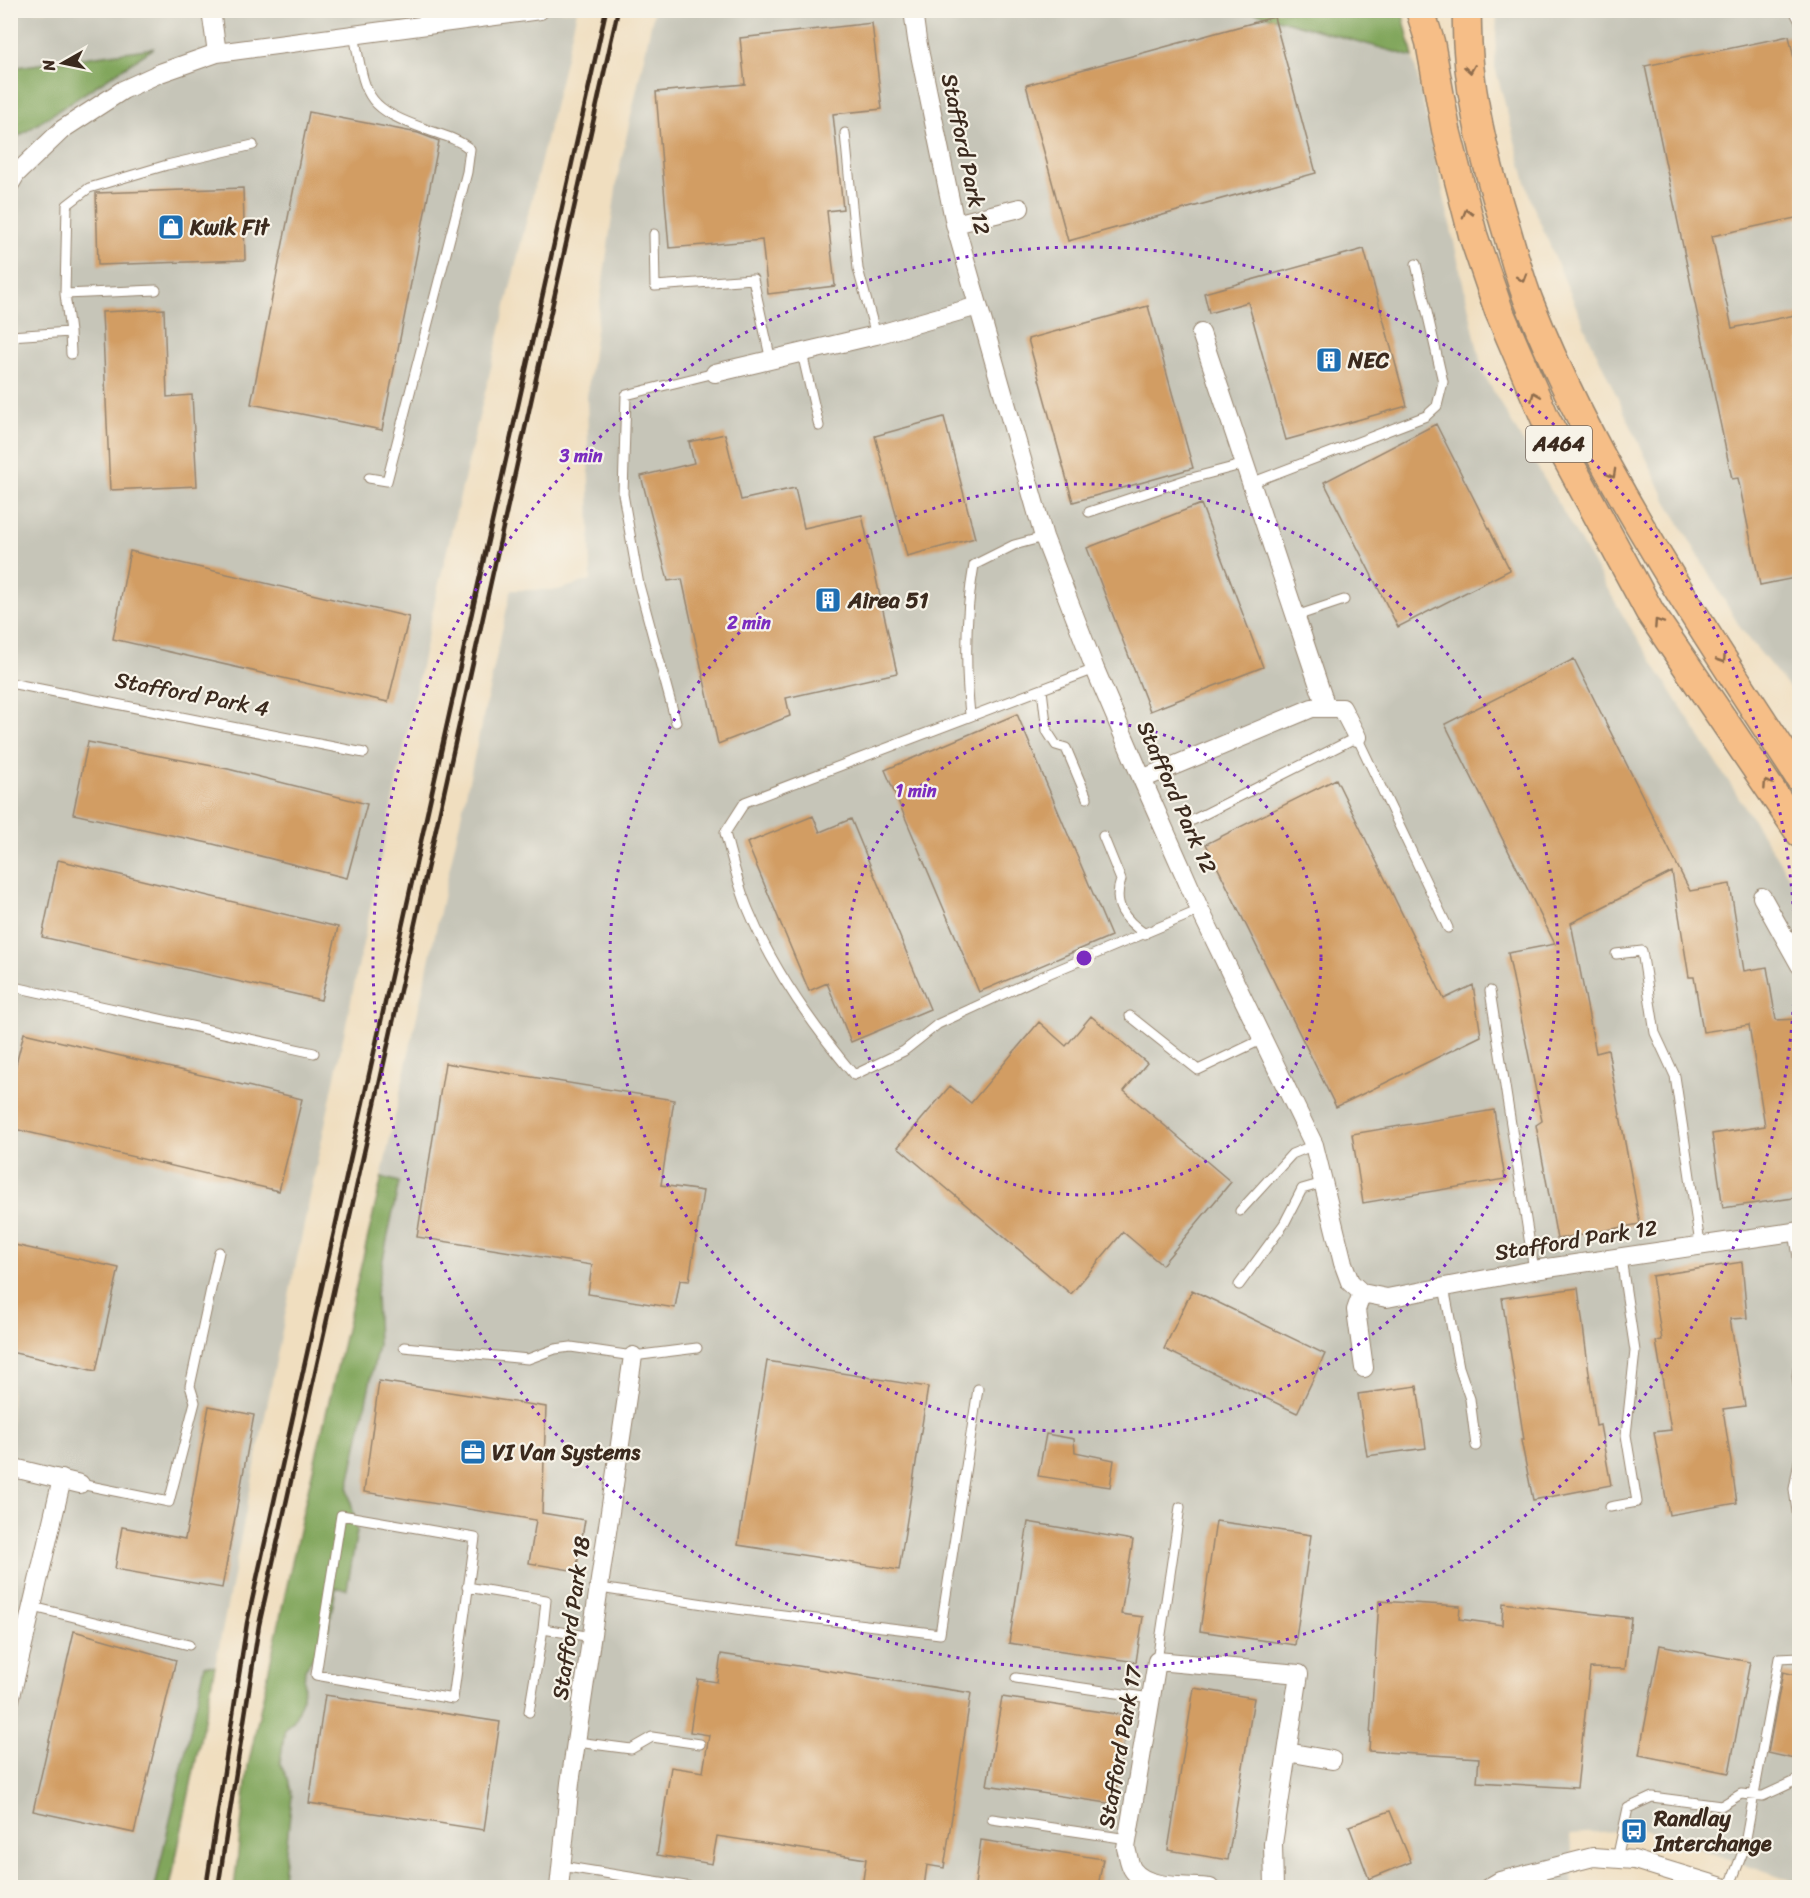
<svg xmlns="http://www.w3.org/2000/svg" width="1810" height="1898" font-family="Sriracha,sans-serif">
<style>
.industrial{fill:#c6c5b8}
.forest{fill:#81a65b;stroke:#5e683c;stroke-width:1.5}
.building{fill:#d29d63}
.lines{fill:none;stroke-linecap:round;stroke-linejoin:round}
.service-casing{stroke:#96846e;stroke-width:11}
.minor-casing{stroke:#96846e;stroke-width:20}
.trunk-casing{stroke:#96846e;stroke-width:31}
.service{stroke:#fff;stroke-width:9}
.minor{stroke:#fff;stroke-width:18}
.trunk{stroke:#f6be87;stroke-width:28}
.rail{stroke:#3b2a1e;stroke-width:4.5}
.oneway{stroke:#8f6d4d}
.ring{fill:none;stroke:#7b2cbf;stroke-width:3;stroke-dasharray:3 6}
.labels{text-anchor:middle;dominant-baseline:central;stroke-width:4.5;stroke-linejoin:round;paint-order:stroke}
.shield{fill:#f7f3e8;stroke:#73665b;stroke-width:1.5}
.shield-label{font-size:21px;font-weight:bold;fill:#3b2a1e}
.street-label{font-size:22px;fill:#3b2a1e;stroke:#f7f3e8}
.poi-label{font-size:22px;font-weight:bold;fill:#3b2a1e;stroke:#f7f3e8;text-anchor:start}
.centre{fill:#7b2cbf;stroke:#f7f3e8;stroke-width:3}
.ring-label{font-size:18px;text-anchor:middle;font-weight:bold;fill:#7b2cbf;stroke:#f7f3e8;stroke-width:4.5;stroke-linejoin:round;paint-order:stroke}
</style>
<rect width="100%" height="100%" fill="#f7f3e8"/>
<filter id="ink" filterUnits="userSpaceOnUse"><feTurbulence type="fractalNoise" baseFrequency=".0167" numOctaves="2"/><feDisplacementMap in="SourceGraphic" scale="12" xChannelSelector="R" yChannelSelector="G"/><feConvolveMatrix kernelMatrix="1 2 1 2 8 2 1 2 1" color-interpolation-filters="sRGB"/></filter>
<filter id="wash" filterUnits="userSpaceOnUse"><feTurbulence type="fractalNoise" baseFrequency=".008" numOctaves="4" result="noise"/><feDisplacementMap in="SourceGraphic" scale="24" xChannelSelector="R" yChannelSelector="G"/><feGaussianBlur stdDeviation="1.35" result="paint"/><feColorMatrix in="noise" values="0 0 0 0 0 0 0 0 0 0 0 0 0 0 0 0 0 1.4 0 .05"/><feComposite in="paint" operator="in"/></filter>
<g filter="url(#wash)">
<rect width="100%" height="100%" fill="#f0debf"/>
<!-- industrial -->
<path class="industrial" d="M11,11H577L435,600L287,1306L171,1887L11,1888Z
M654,11H1249L1413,57L1483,373L1625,619L1799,892V1884L1644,1829L1570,1834L1573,1888H234L339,1369L511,590H558L591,580L587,395L618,175Z
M1497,11H1799V700L1741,629L1666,500L1588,335L1531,201L1495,67Z"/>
<!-- forest -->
<path class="forest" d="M1249,11H1397L1403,15L1413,57Z
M154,48L19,136L11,128V68Z
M382,1177L399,1182L376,1293L378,1345L348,1488L357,1531L347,1589L336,1588L326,1641L305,1669L303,1697L294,1720L285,1728L280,1764L288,1779L292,1796L282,1887L234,1888L248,1766L304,1507Z
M205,1665L215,1666L170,1887H155Z"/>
<g id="blocks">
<!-- building -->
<path class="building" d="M1274,17L1316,173L1068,241L1026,85Z
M872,23L882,109L833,114L843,209L827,211L835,286L768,294L762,240L669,248L656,92L745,84L740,38Z
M1789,36L1800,85V217L1712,236L1732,328L1800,314V577L1760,585L1738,478L1732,479L1645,66Z
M309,112L418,133L439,141L382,430L251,404Z
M243,188L245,260L98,265L96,193Z
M1364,249L1407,406L1286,440L1248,302L1209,313L1204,293Z
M1148,306L1193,468L1073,502L1028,339Z
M164,309L167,397L192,395L197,486L110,490L102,312Z
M944,417L975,538L907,556L875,436Z
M1436,424L1510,570L1398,627L1324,482Z
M725,434L741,500L795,488L804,528L862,515L897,673L786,698L790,716L718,744L682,579L668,581L641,476L694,463L689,442Z
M1201,504L1263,667L1150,711L1087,548Z
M130,551L409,617L388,702L113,639Z
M1574,659L1690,891L1730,884L1744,971L1767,967L1776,1020L1800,1019V1197L1723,1208L1712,1134L1765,1126L1749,1025L1703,1032L1694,977H1689L1672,872L1571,923L1596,1053L1608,1050L1640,1224L1557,1239L1536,1125L1542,1121L1508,953L1555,944L1445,724Z
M1017,714L1111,936L979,992L885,770Z
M88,742L228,769L367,804L347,878L213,844L73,814Z
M1336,779L1444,999L1473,985L1481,1036L1336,1107L1206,844Z
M813,816L820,832L851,819L930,1009L851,1042L827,983L809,991L747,843Z
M58,860L338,927L321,1000L42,937Z
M1091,1016L1147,1063L1124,1091L1231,1182L1162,1265L1123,1232L1071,1294L898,1147L950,1086L971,1103L1039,1022L1066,1046Z
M24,1033L302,1099L279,1191L10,1128V1088Z
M445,1063L674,1100L661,1185L703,1191L689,1281L680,1280L675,1308L588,1294L592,1265L417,1237Z
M1494,1110L1505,1179L1363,1203L1352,1134Z
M10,1244L119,1268L96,1371L10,1352Z
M1742,1262L1747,1318L1730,1319L1745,1406L1723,1409L1737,1503L1669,1515L1654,1432L1671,1430L1656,1341L1662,1340L1652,1276Z
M1578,1288L1596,1426L1600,1425L1611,1485L1533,1500L1521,1440H1524L1502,1298Z
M1192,1290L1325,1354L1297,1413L1164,1349Z
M767,1361L928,1387L899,1570L738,1545Z
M379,1381L546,1407L542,1513L585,1520L576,1571L529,1563L536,1520L364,1492Z
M1417,1386L1426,1448L1367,1456L1358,1394Z
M209,1406L254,1415L222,1588L115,1569L122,1527L185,1539Z
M1046,1434L1074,1439L1075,1452L1114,1460L1110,1487L1038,1476Z
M1216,1521L1311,1535L1295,1645L1200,1631Z
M1028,1522L1133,1540L1121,1614L1143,1617L1136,1662L1009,1643Z
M1379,1601L1460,1606L1459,1619L1502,1625L1503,1603L1631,1618L1625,1669L1590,1668L1577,1788L1477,1782L1479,1758L1369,1751Z
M74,1631L176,1660L134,1833L33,1811Z
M1660,1645L1750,1662L1729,1773L1639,1755Z
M721,1654L971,1693L944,1868L927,1865L924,1887H862L866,1859L717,1836L712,1864L657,1855L671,1767L703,1772L709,1735L690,1732L698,1679L717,1682Z
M1783,1672L1800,1676V1760L1768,1753Z
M1194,1688L1254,1698L1228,1860L1168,1850Z
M325,1695L500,1722L484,1830L309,1803Z
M1002,1697L1128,1716L1114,1804L987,1785Z
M1390,1811L1411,1862L1369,1879L1349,1826Z
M981,1840L1103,1859L1098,1887H992L975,1885Z"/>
</g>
</g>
<g filter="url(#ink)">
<use href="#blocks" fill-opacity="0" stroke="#96846e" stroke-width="1.5"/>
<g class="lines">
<defs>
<path id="service" d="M1794,10L1800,22
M354,34C366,97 363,107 428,130C442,135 458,139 470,149L467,172L387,481L369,478
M845,133L858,269L876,335
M654,234L655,286L753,279L771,361
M65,294L156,290
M70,332L65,294L67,205L89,188L167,165L253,145
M10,336L70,332L71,354
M802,353L819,426
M1251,483L1426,416L1437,406L1443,382L1416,264
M1089,512L1188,479L1245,464
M1296,616L1344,600
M1095,669L745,802L725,833C732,858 738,885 748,909C773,970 812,1025 854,1075L904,1051L938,1024L1036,979L1200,910
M10,683L364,753
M1042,690L1047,731L1056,745L1066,748L1087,798
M970,715C965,665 965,615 974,565L1014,545L1044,537
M676,722L639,585L623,494L626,395L715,373
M1193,820L1357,737L1448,928
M1103,836L1121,880C1112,905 1125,920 1145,934
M1616,954L1642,951L1655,1033L1675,1076L1700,1244
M10,986L314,1053
M1490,991L1534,1270
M1130,1016L1198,1070L1263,1039
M1240,1211L1292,1154L1314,1145
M1794,1232L1800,1269
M1239,1285L1284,1224L1302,1189L1323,1183
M1444,1287L1459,1367L1470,1399L1476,1446
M404,1347L528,1359L555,1349L571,1347L633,1356L697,1348
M1800,1355L1797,1376L1800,1399
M1800,1456L1794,1489L1800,1534
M80,1484L169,1502L195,1402L190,1386L219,1252
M1610,1507L1637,1502L1626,1435L1635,1351L1621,1258
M341,1515L475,1538L453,1699L316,1675Z
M467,1587L546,1600L543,1629L592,1637
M600,1588L743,1610L940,1634L978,1389
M33,1607L189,1645
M1157,1661L1180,1507
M1016,1678L1150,1698
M529,1712L543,1629
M577,1742L631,1749L652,1737L700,1744
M992,1819L1128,1839
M1617,1859L1628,1808L1652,1797L1721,1806L1741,1794L1763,1796L1800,1779
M561,1866L698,1888
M1729,1888L1744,1849L1779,1658L1800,1657"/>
<path id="minor" d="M211,10L217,53
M913,10L917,40L955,224L1044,537L1095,669L1142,779L1200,910L1314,1145L1343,1263L1350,1282L1362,1293L1356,1310L1364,1368
M10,184L16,174L63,129L123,90L160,73L217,53L540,10
M955,224L1020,208
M1201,333L1326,707
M715,373L876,335L978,306
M1142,779L1312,708H1342L1357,737
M1762,897L1800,965
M1362,1293L1387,1298L1534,1270L1800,1231
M10,1467L80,1484
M10,1700L62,1479
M1287,1752L1332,1760
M559,1888L570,1783L633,1356
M1210,1888C1189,1885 1147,1890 1133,1870C1129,1865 1128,1854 1126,1848L1157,1661L1299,1674L1273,1844L1274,1888
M1488,1888L1500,1881L1593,1857L1634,1860L1726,1888"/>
<path id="trunk" d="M1420,10L1430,42L1446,130L1473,235L1499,311L1545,418L1650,612L1800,833
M1467,10C1465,79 1482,150 1502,215C1511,244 1518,274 1529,302C1596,472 1700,625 1800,778"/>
</defs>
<!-- service casing -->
<use href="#service" class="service-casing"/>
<!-- minor casing -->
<use href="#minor" class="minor-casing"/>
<!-- trunk casing -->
<use href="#trunk" class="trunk-casing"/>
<!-- service -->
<use href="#service" class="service"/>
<!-- minor -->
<use href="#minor" class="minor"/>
<!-- trunk -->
<use href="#trunk" class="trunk"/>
<!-- rail -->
<path class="rail" d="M206,1888L247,1623L606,10
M218,1888L259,1625L618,10"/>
</g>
<!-- one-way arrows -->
<defs><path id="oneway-chevron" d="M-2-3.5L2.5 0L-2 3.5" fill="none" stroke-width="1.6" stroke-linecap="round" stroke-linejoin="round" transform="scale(1.5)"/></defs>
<g class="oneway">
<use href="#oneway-chevron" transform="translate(1470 69) rotate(81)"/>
<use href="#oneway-chevron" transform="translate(1467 213) rotate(-106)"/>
<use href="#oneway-chevron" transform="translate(1522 278) rotate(73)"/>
<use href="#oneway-chevron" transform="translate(1535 396) rotate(-113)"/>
<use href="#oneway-chevron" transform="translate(1612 474) rotate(61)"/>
<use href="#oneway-chevron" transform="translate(1658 623) rotate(-124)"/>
<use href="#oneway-chevron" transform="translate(1722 659) rotate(57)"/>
<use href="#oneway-chevron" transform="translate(1767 784) rotate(-124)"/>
</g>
</g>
<!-- distance rings -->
<g class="ring">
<circle cx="1084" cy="958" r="237"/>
<circle cx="1084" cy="958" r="474"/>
<circle cx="1084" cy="958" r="711"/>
</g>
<!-- icons -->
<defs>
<symbol id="shop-square" viewBox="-11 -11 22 22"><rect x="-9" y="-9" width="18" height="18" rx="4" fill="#1f6fb2" stroke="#f7f3e8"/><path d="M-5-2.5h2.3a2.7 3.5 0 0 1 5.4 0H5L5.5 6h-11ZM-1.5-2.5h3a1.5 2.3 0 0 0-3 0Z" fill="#fff"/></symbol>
<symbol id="building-square" viewBox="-11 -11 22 22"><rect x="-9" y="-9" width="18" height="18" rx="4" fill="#1f6fb2" stroke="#f7f3e8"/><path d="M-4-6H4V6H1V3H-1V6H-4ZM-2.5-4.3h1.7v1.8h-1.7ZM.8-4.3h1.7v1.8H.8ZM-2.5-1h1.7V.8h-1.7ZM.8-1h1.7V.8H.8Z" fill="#fff"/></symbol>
<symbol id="office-square" viewBox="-11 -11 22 22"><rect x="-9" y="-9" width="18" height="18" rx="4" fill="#1f6fb2" stroke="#f7f3e8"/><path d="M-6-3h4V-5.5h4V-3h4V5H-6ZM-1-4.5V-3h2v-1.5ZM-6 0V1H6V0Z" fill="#fff"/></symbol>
<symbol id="bus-square" viewBox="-11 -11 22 22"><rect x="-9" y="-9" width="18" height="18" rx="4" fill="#1f6fb2" stroke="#f7f3e8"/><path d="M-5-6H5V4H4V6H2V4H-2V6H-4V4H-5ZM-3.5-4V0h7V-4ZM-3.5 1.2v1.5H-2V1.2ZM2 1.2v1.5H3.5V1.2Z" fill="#fff"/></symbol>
</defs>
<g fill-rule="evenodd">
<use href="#shop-square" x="156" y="212" width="30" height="30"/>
<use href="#building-square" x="1314" y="345" width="30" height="30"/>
<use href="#building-square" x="813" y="585" width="30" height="30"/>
<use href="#office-square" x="458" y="1437" width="30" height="30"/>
<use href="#bus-square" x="1619" y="1816" width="30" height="30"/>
</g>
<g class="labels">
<!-- shield labels -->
<rect class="shield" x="1526" y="426" width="66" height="36" rx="4.5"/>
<g class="shield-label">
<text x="1559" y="444">A464</text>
</g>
<!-- street labels -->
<g class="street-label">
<text transform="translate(966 154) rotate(78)">Stafford Park 12</text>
<text transform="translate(192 694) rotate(11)">Stafford Park 4</text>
<text transform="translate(1177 797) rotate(66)">Stafford Park 12</text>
<text transform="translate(1576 1240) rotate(-9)">Stafford Park 12</text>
<text transform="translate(571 1618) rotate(-82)">Stafford Park 18</text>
<text transform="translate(1120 1747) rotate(-80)">Stafford Park 17</text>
</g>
<!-- poi labels -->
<g class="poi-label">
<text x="190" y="227">Kwik Fit</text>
<text x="1348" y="360">NEC</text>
<text x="848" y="600">Airea 51</text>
<text x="492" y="1452">VI Van Systems</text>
<text x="1654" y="1818">Randlay<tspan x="1654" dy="25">Interchange</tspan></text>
</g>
</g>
<circle cx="1084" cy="958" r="9" class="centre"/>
<g class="ring-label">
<text x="581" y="462">3 min</text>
<text x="749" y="629">2 min</text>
<text x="916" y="797">1 min</text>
</g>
<!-- margin -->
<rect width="1810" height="1898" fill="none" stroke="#f7f3e8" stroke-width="36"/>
<!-- north arrow -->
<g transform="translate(63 63) rotate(261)" stroke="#f7f3e8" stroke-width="4.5" paint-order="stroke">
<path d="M0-4.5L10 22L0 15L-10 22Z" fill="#3b2a1e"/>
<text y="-9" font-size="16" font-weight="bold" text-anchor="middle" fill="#3b2a1e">N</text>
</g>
</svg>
